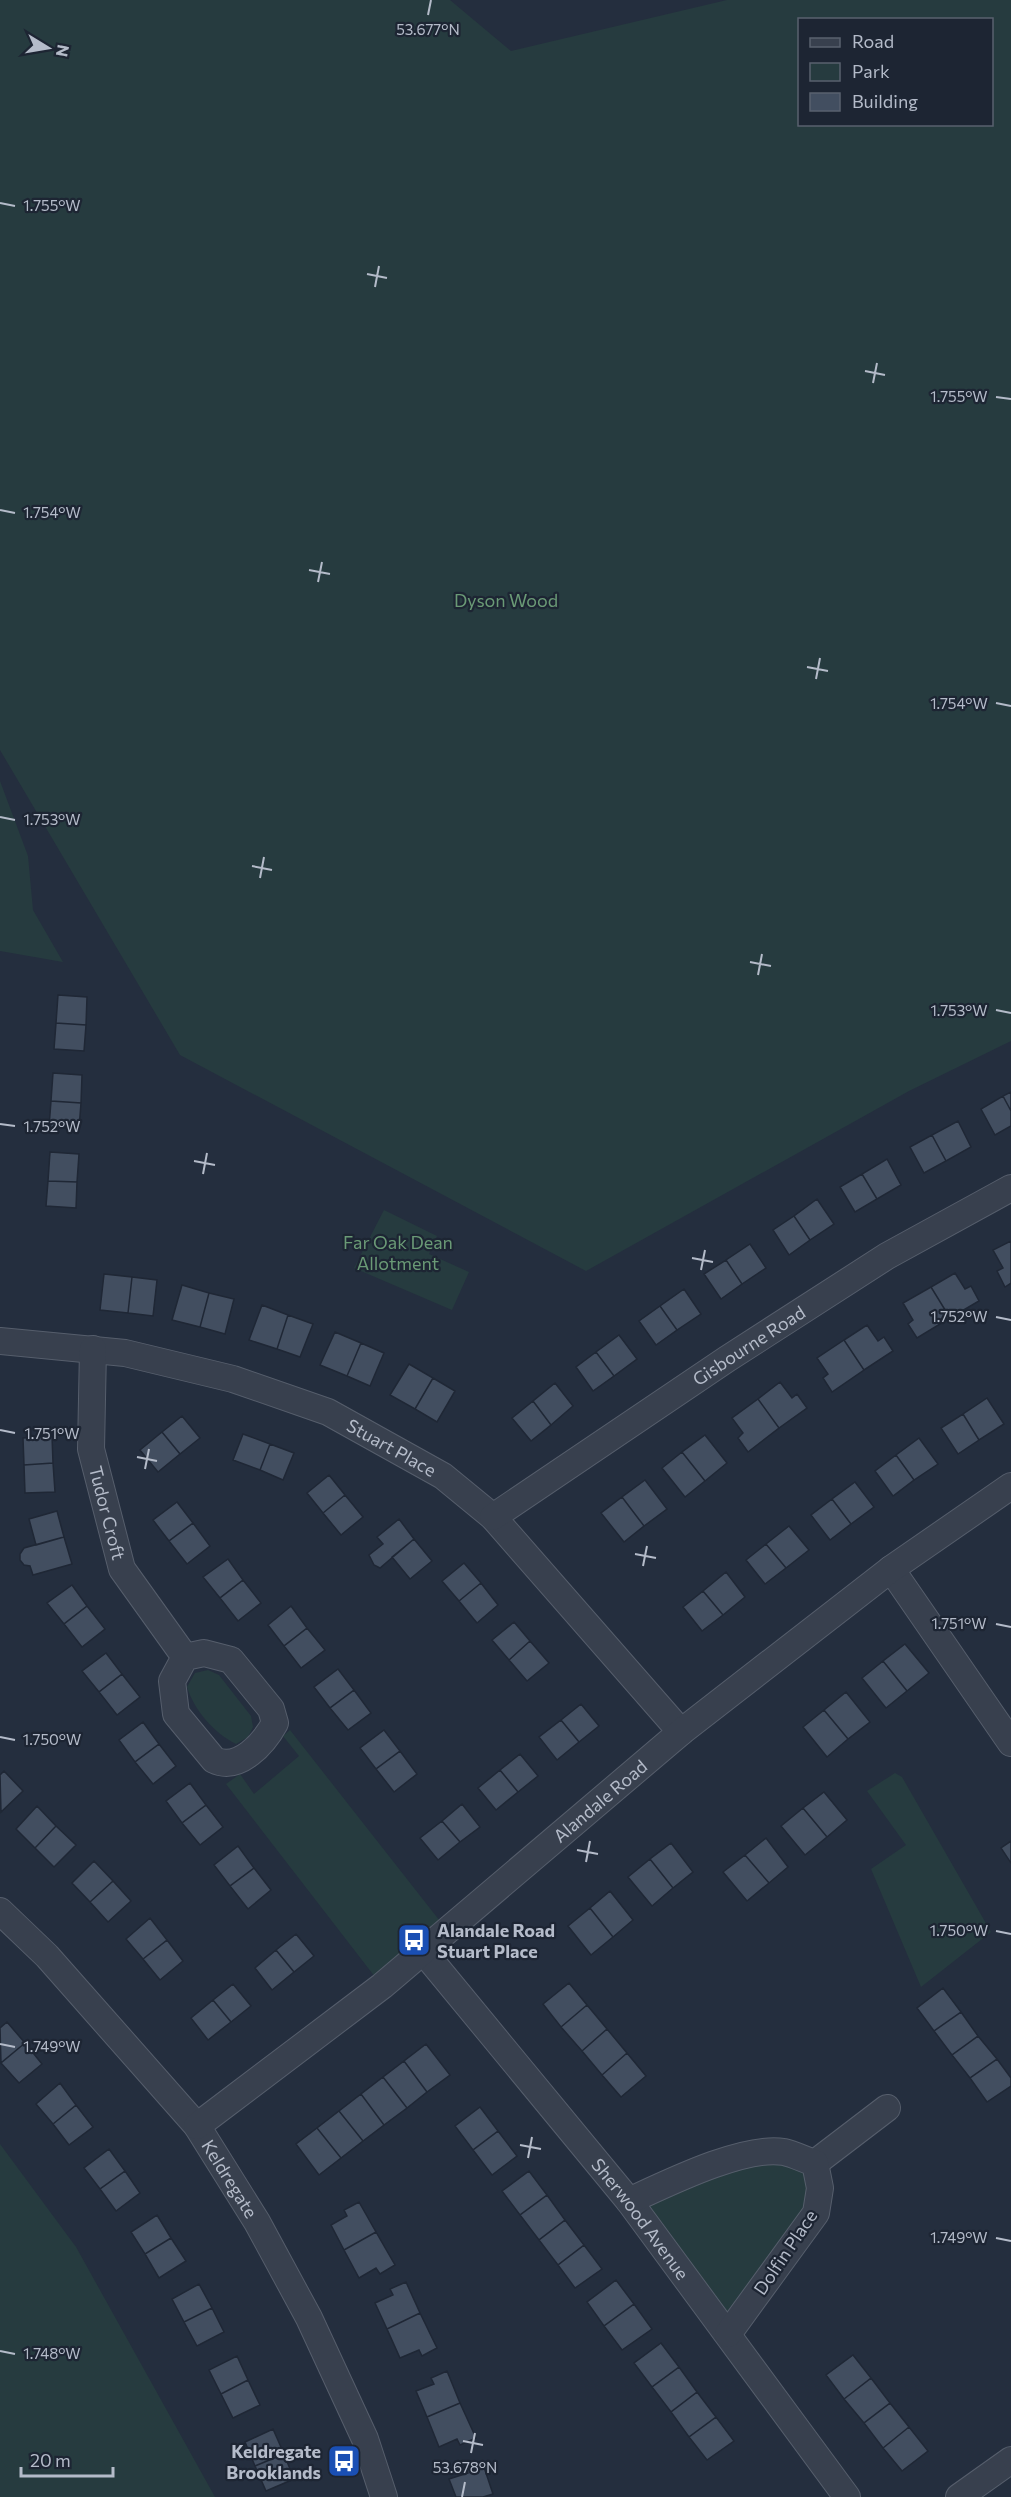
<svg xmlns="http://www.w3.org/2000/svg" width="1011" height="2497" font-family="Commissioner,sans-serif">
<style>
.green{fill:#263b3f;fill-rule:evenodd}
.building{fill:#424e60;stroke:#1f2735;stroke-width:1.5}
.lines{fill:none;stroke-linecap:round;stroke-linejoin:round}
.street-casing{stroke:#565e6c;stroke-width:28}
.street{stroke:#38404e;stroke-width:26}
.ticks{fill:none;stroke:#b4bbc9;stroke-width:2}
.labels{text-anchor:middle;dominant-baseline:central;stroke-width:4.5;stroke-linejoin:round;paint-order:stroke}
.park-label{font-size:18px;fill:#6a9a76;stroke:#1d2533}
.street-label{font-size:18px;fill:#b4bbc9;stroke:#1d2533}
.poi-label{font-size:18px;font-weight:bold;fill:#b4bbc9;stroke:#1d2533;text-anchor:start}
.ticks-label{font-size:15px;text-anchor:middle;fill:#b4bbc9;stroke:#1d2533;stroke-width:4.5;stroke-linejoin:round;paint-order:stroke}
</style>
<rect width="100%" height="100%" fill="#242e3e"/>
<!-- green -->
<path class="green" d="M0,0H450L511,51L727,0H1011V1041L909,1091L586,1271L180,1055L0,750ZM800,20H992V124H800Z
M0,781L28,856L33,910L63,962L0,951Z
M384,1210L437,1236L429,1254L469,1272L452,1310L354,1268Z
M208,1670L219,1675L251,1716L253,1727L248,1737L236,1744C214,1733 194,1710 187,1687L195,1673Z
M290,1730L447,1930L382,1986L226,1784L240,1774L254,1794L299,1756L283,1736Z
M895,1773L902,1777L991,1932L921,1987L871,1869L906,1845L867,1791Z
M0,2144L76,2247L215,2497H0Z
M783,2152L820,2188L728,2334L629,2201Z"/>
<!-- building -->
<path class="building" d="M58,995L87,997L86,1025L56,1023Z
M56,1023L86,1025L84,1051L54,1049Z
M53,1073L82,1075L81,1103L51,1101Z
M1011,1092V1111L1003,1096Z
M1003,1096L1011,1111V1126L995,1135L981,1109Z
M51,1101L81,1103L79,1129L49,1127Z
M958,1121L971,1147L946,1161L932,1135Z
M932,1135L946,1161L924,1173L910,1147Z
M50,1152L79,1154L77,1182L48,1181Z
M887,1159L901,1185L877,1199L862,1174Z
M862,1174L877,1199L855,1212L840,1187Z
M48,1181L77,1182L76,1208L46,1206Z
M817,1199L834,1224L810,1240L794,1216Z
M794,1216L810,1240L789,1255L773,1230Z
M1011,1241V1283L1005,1287L997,1271L1003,1268L993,1250Z
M750,1244L766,1268L742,1284L726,1260Z
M726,1260L742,1284L721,1299L704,1274Z
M955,1273L965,1289L971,1286L979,1301L950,1318L931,1287Z
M104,1274L132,1277L128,1313L100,1310Z
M132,1277L157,1280L153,1316L128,1313Z
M182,1285L209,1293L200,1327L172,1320Z
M931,1287L950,1318L917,1338L908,1324L913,1320L903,1303Z
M684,1289L701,1314L677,1330L660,1306Z
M209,1293L234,1299L225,1334L200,1327Z
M262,1305L288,1315L277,1349L249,1340Z
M660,1306L677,1330L656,1345L639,1321Z
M288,1315L313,1324L300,1357L277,1349Z
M867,1325L878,1341L884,1337L893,1351L864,1370L844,1340Z
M335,1332L361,1343L347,1376L320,1365Z
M619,1335L637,1359L614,1376L596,1352Z
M844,1340L864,1370L832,1392L823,1378L828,1374L817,1358Z
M361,1343L384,1353L370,1386L347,1376Z
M596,1352L614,1376L593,1391L576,1367Z
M409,1364L433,1378L415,1409L390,1395Z
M433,1378L455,1391L437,1422L415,1409Z
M780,1382L792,1398L797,1394L807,1408L779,1428L758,1399Z
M555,1383L573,1406L551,1425L533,1401Z
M987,1398L1004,1424L979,1440L963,1414Z
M758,1399L779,1428L748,1452L738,1438L743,1433L732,1418Z
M533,1401L551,1425L531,1441L512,1418Z
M963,1414L979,1440L958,1454L941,1428Z
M182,1416L200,1438L180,1454L162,1432Z
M162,1432L180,1454L158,1472L140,1450Z
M243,1434L270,1444L260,1470L233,1460Z
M705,1435L727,1463L705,1481L682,1452Z
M52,1436L53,1463L24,1465L23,1438Z
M919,1438L938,1464L914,1480L896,1455Z
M270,1444L294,1453L283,1480L260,1470Z
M682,1452L705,1481L685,1497L662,1468Z
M896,1455L914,1480L893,1496L875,1471Z
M53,1463L55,1492L25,1493L24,1465Z
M329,1475L345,1495L323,1513L307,1493Z
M645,1480L667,1509L644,1526L622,1497Z
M855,1482L874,1507L851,1524L832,1499Z
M345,1495L363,1517L341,1535L323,1513Z
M622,1497L644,1526L624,1542L601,1513Z
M832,1499L851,1524L830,1540L811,1515Z
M177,1502L193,1523L169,1541L153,1520Z
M57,1511L64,1537L36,1545L29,1519Z
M399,1519L414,1539L380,1568L374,1565L369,1555L383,1544L377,1537Z
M193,1523L210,1546L187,1564L169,1541Z
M789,1526L809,1550L786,1568L766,1544Z
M64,1537L72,1564L33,1575L30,1566L24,1565L20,1560V1554L24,1548Z
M414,1539L432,1561L410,1579L392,1557Z
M766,1544L786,1568L765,1584L746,1560Z
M228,1559L243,1580L220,1598L203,1577Z
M464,1563L481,1583L459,1601L442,1581Z
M726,1572L745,1597L723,1615L703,1591Z
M243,1580L261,1603L238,1621L220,1598Z
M481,1583L498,1605L477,1623L459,1601Z
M72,1585L87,1606L64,1624L47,1603Z
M703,1591L723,1615L702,1631L683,1607Z
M87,1606L105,1629L82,1647L64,1624Z
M291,1606L307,1628L284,1646L268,1625Z
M514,1622L530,1641L509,1660L492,1640Z
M307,1628L325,1650L301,1668L284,1646Z
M530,1641L549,1663L527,1681L509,1660Z
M905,1644L929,1673L907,1691L883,1661Z
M106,1653L122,1674L99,1692L82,1671Z
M883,1661L907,1691L886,1708L862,1678Z
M338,1669L354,1690L330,1708L314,1687Z
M122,1674L140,1697L117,1715L99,1692Z
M354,1690L371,1713L348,1730L330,1708Z
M846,1692L870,1722L848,1739L824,1710Z
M581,1704L599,1726L579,1742L561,1720Z
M824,1710L848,1739L827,1757L803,1727Z
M561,1720L579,1742L557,1760L539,1737Z
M143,1722L159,1744L135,1762L119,1740Z
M384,1730L400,1751L376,1769L360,1748Z
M159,1744L176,1766L153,1784L135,1762Z
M400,1751L417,1774L394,1792L376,1769Z
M520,1754L538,1776L518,1792L500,1770Z
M500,1770L518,1792L496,1810L478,1788Z
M4,1771L23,1791L1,1812L0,1775Z
M190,1783L206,1805L182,1823L166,1801Z
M824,1792L847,1820L827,1837L803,1808Z
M462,1804L480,1827L460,1842L442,1821Z
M206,1805L223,1827L200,1845L182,1823Z
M37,1806L56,1826L35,1848L16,1829Z
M803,1808L827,1837L805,1855L781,1826Z
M442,1821L460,1842L438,1860L420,1838Z
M56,1826L76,1845L54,1867L35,1848Z
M766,1838L788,1867L769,1883L745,1855Z
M1011,1841V1863L1001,1848Z
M671,1843L693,1872L673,1888L650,1859Z
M238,1846L254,1868L230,1886L214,1865Z
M745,1855L769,1883L747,1901L723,1872Z
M650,1859L673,1888L652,1906L628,1877Z
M94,1861L113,1881L90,1902L72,1883Z
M254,1868L271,1890L248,1909L230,1886Z
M113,1881L131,1901L108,1922L90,1902Z
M610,1891L633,1920L613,1937L590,1908Z
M590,1908L613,1937L591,1955L568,1926Z
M150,1918L167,1940L143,1959L126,1939Z
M296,1934L314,1956L294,1972L276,1950Z
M167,1940L183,1961L160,1980L143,1959Z
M276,1950L294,1972L272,1990L255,1968Z
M569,1983L587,2005L561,2027L543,2004Z
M233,1984L251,2006L231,2022L213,2000Z
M943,1988L961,2012L934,2031L917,2008Z
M213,2000L231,2022L208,2040L191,2018Z
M587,2005L607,2029L582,2051L561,2027Z
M961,2012L978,2036L952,2055L934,2031Z
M7,2022L25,2043L1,2063L0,2028Z
M607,2029L627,2053L602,2075L582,2051Z
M978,2036L997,2059L970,2078L952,2055Z
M25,2043L42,2064L19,2083L1,2063Z
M426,2044L450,2075L427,2092L404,2061Z
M627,2053L646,2076L621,2097L602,2075Z
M997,2059L1011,2078V2086L987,2102L970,2078Z
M404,2061L427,2092L407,2108L383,2077Z
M383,2077L407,2108L384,2125L361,2094Z
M60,2083L76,2105L53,2124L36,2104Z
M361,2094L384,2125L363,2141L339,2111Z
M76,2105L93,2127L69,2145L53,2124Z
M480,2107L498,2131L473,2150L455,2126Z
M339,2111L363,2141L341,2158L317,2128Z
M317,2128L341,2158L319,2175L296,2144Z
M498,2131L517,2156L492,2175L473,2150Z
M109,2149L125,2171L100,2189L84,2168Z
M125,2171L140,2193L116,2211L100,2189Z
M529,2171L547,2195L520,2215L502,2191Z
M547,2195L565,2220L539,2240L520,2215Z
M359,2202L376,2232L344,2250L331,2225L347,2216L344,2210Z
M157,2215L171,2238L145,2254L131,2232Z
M565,2220L584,2245L558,2265L539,2240Z
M376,2232L395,2265L380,2274L376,2268L359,2278L344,2250Z
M171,2238L186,2261L159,2278L145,2254Z
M584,2245L602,2269L575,2288L558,2265Z
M616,2280L634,2304L604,2326L587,2302Z
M406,2282L420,2313L387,2329L375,2303L393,2295L390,2289Z
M199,2284L212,2308L184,2322L172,2299Z
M634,2304L652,2329L622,2350L604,2326Z
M212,2308L224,2332L197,2346L184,2322Z
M420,2313L437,2348L422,2356L419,2350L400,2358L387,2329Z
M661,2343L679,2367L652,2387L634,2363Z
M853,2355L871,2378L844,2399L826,2375Z
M237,2356L248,2380L221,2394L209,2370Z
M679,2367L697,2392L671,2412L652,2387Z
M447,2371L460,2403L427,2417L416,2391L434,2384L431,2378Z
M871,2378L890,2403L864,2423L844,2399Z
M248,2380L260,2405L233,2418L221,2394Z
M697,2392L716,2417L689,2437L671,2412Z
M460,2403L476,2438L460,2445L457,2439L439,2447L427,2417Z
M890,2403L909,2427L883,2448L864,2423Z
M716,2417L734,2441L707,2460L689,2437Z
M909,2427L928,2451L902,2471L883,2448Z
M273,2429L284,2454L255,2466L245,2442Z
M284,2454L294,2479L266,2491L255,2466Z
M482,2461L493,2494L483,2497H456L449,2479L468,2473L466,2466Z"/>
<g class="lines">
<defs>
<g id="street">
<path id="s1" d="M0,1341L125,1353L233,1379L328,1412L443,1476L493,1517L681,1732"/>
<path id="s2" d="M93,1349L91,1449L122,1569L185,1657L204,1653L231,1660L271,1709L275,1723C264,1743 239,1772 214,1760L176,1714L172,1681L185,1657"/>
<path id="s3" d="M493,1517L727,1359L887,1256L1011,1188"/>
<path d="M891,1569L1011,1743"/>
<path id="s4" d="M0,1911L47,1956L197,2126L257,2222L309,2318L365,2439L384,2497"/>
<path id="s5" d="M423,1951L629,2201L847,2497"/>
<path id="s6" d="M197,2126L382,1986L681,1732L891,1569L1011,1486"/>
<path d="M815,2163L887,2108"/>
<path d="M629,2201C666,2184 744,2145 784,2152C794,2154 805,2160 815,2163L820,2188L816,2213L728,2334"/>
<path d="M959,2497L1011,2460"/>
</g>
</defs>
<!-- street casing -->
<use href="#street" class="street-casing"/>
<!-- street -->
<use href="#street" class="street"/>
</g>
<!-- ticks -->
<path class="ticks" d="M428,15L431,0M0,203L15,206M367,274L387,278M375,287L379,266M865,371L885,375M873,383L877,363M996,397L1011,399M0,510L15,513M309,570L330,574M318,582L322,562M807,667L828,671M816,679L820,658M996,703L1011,706M0,817L15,820M252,866L272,870M260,878L264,857M750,962L771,966M758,975L762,954M996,1010L1011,1013M0,1124L15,1126M194,1161L215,1165M203,1174L207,1153M692,1258L713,1262M701,1270L705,1250M996,1317L1011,1320M0,1430L15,1433M137,1457L157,1461M145,1469L149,1449M635,1554L656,1558M643,1566L647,1546M996,1624L1011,1627M0,1737L15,1740M577,1850L598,1854M586,1862L590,1841M996,1931L1011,1934M0,2044L15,2047M520,2145L541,2149M528,2158L532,2137M996,2238L1011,2241M0,2351L15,2354M463,2441L483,2445M471,2453L475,2433M462,2497L465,2482"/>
<!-- icons -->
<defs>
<symbol id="bus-square" viewBox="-11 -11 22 22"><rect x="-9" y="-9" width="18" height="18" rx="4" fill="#1a4fb4" stroke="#1d2533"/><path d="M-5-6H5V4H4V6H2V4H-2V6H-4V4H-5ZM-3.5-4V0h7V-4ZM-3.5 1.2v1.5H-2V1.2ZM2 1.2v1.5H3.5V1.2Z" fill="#fff"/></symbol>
</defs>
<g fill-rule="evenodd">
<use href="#bus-square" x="395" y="1921" width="38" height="38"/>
<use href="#bus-square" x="325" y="2442" width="38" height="38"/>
</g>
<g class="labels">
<!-- park labels -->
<g class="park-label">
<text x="506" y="600">Dyson Wood</text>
<text x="398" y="1242">Far Oak Dean<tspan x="398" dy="21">Allotment</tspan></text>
</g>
<!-- street labels -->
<g class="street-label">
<text stroke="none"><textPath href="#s3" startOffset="308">Gisbourne Road</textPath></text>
<text stroke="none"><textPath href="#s1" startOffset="410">Stuart Place</textPath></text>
<text stroke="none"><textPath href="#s2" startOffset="166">Tudor Croft</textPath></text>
<text stroke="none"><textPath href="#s6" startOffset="518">Alandale Road</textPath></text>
<text stroke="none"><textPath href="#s4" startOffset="354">Keldregate</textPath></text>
<text stroke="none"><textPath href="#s5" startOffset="345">Sherwood Avenue</textPath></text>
<text transform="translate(785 2252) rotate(-56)">Dolfin Place</text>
</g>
<!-- poi labels -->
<g class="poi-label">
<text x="437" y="1930">Alandale Road<tspan x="437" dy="21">Stuart Place</tspan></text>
<text x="321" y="2451" text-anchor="end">Keldregate<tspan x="321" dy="21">Brooklands</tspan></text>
</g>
</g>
<g class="ticks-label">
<text x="428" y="35">53.677°N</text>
<text x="52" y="211">1.755°W</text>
<text x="959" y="402">1.755°W</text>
<text x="52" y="518">1.754°W</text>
<text x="959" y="709">1.754°W</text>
<text x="52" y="825">1.753°W</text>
<text x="959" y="1016">1.753°W</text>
<text x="52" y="1132">1.752°W</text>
<text x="959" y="1322">1.752°W</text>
<text x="52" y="1439">1.751°W</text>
<text x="959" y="1629">1.751°W</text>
<text x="52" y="1745">1.750°W</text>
<text x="959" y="1936">1.750°W</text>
<text x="52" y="2052">1.749°W</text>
<text x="959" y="2243">1.749°W</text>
<text x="52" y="2359">1.748°W</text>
<text x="465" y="2473">53.678°N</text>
</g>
<!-- legend -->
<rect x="798" y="18" width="195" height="108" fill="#1d2533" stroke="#59616f" stroke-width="1.5"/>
<rect x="810" y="38" width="30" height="9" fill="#38404e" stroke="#59616f" stroke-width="1.5"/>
<text x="852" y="48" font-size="18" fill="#b4bbc9">Road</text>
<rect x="810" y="63" width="30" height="18" fill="#263b3f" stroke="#59616f" stroke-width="1.5"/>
<text x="852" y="78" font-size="18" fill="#b4bbc9">Park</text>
<rect x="810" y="93" width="30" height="18" fill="#424e60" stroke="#59616f" stroke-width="1.5"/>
<text x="852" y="108" font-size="18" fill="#b4bbc9">Building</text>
<!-- north arrow -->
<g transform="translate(48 48) rotate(101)" stroke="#1d2533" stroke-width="4.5" paint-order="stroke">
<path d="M0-4.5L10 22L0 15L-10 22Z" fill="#b4bbc9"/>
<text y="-9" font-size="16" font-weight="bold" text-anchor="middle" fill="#b4bbc9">N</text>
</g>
<!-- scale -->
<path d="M21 2467v9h92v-9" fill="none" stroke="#b4bbc9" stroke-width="3"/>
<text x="30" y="2467" font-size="18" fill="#b4bbc9" stroke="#1d2533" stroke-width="4.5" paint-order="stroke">20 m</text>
</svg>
